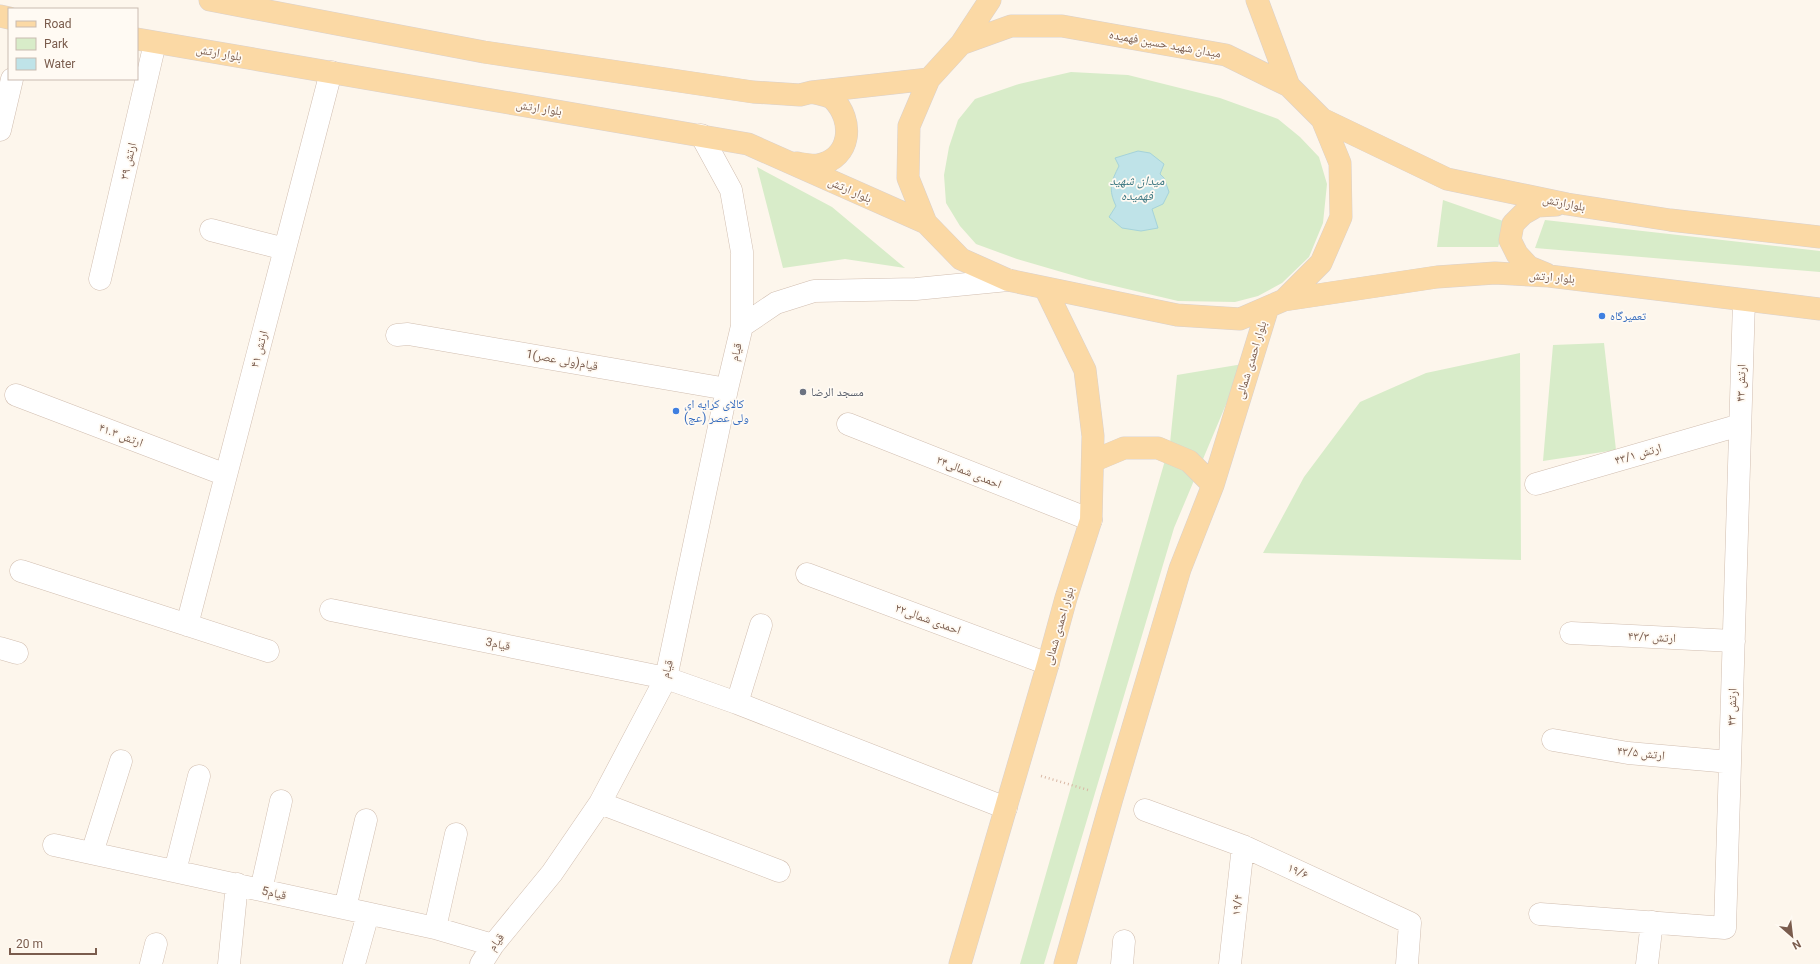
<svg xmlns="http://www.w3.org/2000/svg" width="1820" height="964" font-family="Roboto,'Noto Naskh Arabic',sans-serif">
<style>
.green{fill:#d8ecc9}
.water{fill:#bfe3e8;stroke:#a5d3da}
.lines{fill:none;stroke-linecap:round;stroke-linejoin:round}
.minor-casing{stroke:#d1beb0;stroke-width:23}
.major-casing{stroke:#dad1cd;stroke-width:23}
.path{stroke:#d9b8a5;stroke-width:2.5;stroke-dasharray:1 3;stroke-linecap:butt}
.minor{stroke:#fff;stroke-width:22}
.major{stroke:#fbd9a5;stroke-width:22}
.shop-dot{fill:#3f7fe0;stroke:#fffaf3;stroke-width:1.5}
.worship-dot{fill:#6b7280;stroke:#fffaf3;stroke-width:1.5}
.labels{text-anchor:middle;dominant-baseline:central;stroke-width:3.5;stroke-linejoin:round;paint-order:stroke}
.street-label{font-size:12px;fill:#7a5c4d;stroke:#fffaf3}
.shop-label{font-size:12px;fill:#366cbe;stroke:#fffaf3;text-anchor:start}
.worship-label{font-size:12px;fill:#5b616d;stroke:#fffaf3;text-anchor:start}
.water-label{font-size:13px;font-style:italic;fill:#437c86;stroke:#fffaf3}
</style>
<rect width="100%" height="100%" fill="#fdf6ec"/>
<!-- green -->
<path class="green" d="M1071,72L1128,75L1220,98L1278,119L1300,137L1319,157L1327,184L1323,223L1309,257L1282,283L1258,296L1235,302L1178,301L1089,280L1017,259L976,244L960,226L946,203L944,175L949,147L958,120L975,99L1019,84Z
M757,167L832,207L905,268L845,259L783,268Z
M1443,200L1506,222L1498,247H1437Z
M1545,220L1820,251V272L1535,248Z
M1604,343L1616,450L1543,461L1553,345Z
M1520,353L1521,560L1263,553L1304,477L1360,402L1426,373Z
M1243,364L1174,528L1044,964H1020L1170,443L1177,375Z"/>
<!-- water -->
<path class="water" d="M1138,151L1150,153L1164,164L1160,174L1164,178L1169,192L1163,204L1152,209L1158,228L1141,231L1122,228L1109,217L1116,206C1108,189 1111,182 1119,166L1115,158Z"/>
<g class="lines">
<defs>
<path id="minor" d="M0,130L12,79
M211,230L285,249
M100,279L155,43
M742,326L776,303L814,291L916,289L1008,280
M397,335L408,334L727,389
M16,395L226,475
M848,424L1091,520
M1536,484L1740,425
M21,571L268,651
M807,574L1048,664
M331,610L666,678L737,703L1006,808
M187,625L331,72
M1571,633L1734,641
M0,648L17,653
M737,703L761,625
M1553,740L1628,753L1730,762
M600,803L779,871
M1145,810L1243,846L1410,923L1407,964
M54,845L435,928L493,945
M92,853L121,761
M175,871L199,776
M261,890L281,801
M345,908L366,820
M1540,914L1725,928L1744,301
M435,928L456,834
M151,964L156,944
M229,964L237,884
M354,964L368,914
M481,964L493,945L552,873L600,803L666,678L727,389L742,326V252L731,190L701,135
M1122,964L1124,941
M1230,964L1243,846
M1647,964L1652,922"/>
<path id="major" d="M210,0L484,52L753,92L800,95L812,92L929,79
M1257,0L1289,86
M0,16L9,18
M137,39L748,144L926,223L961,259L1008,280L1177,315L1240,319L1284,300L1321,263L1341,217L1340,163L1322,119L1289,86L1226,55L1062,26H1011L961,44L929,79L909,126L908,178L926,223
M961,44L990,0
M1322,119L1447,179L1567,204L1670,220L1820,237
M796,163C803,164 812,166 818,165C852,158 854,120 833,99C828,95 818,94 812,92
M1546,274L1529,267L1517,254L1510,240L1513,224L1523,214L1537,206L1556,205
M1284,300L1437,277L1495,273L1549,276L1820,309
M1093,461L1124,448H1158L1189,461L1213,485
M960,964L1048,664L1066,598L1091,520L1093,436L1085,370L1045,288
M1065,964L1112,798L1180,569L1213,485L1268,307"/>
</defs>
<!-- minor casing -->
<use href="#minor" class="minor-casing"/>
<!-- major casing -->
<use href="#major" class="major-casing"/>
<!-- path -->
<path class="path" d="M1041,776L1088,790"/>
<!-- minor -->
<use href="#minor" class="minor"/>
<!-- major -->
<use href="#major" class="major"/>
</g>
<!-- markers -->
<g class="shop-dot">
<circle cx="1602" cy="316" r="4"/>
<circle cx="676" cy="411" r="4"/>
</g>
<circle class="worship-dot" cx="803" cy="392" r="4"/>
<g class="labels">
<!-- street labels -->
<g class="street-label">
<text transform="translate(1165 44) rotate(10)">میدان شهید حسین فهمیده</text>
<text transform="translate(219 53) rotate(10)">بلوار ارتش</text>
<text transform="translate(539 108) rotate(9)">بلوار ارتش</text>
<text transform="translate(128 161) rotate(-77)">ارتش ۳۹</text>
<text transform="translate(850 190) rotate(24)">بلوار ارتش</text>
<text transform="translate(1564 203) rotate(11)">بلوارارتش</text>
<text transform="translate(1552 277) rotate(5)">بلوار ارتش</text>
<text transform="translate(259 349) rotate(-75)">ارتش ۴۱</text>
<text transform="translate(736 352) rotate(-77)">قیام</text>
<text transform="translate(562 360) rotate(10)">قیام(ولی عصر)1</text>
<text transform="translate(1251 360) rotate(-73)">بلوار احمدی شمالی</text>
<text transform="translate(1741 383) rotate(-88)">ارتش ۴۳</text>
<text transform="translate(121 435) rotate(21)">ارتش ۴۱.۳</text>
<text transform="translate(1638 454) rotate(-16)">ارتش ۴۳/۱</text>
<text transform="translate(969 472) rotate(22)">احمدی شمالی۲۴</text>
<text transform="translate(928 619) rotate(20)">احمدی شمالی۲۲</text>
<text transform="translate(1059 626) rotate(-74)">بلوار احمدی شمالی</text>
<text transform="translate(1652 637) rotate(3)">ارتش ۴۳/۳</text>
<text transform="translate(498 644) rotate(11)">قیام3</text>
<text transform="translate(667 669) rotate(-75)">قیام</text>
<text transform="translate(1732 707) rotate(-88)">ارتش ۴۳</text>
<text transform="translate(1641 753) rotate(6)">ارتش ۴۳/۵</text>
<text transform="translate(1298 871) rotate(25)">۱۹/۶</text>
<text transform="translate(274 893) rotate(12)">قیام5</text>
<text transform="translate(1237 905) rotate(-84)">۱۹/۴</text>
<text transform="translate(496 942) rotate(-53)">قیام</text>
</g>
<!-- shop labels -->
<g class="shop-label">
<text x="1610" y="316">تعمیرگاه</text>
<text x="684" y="404">کالای کرایه ای<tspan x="684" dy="14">ولی عصر (عج)</tspan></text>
</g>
<!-- worship labels -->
<g class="worship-label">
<text x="811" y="392">مسجد الرضا</text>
</g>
<!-- water labels -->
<g class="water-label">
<text x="1137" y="180">میدان شهید<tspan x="1137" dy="15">فهمیده</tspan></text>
</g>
</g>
<!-- legend -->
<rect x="8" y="8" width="130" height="72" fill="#fffaf3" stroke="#cabbb1"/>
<rect x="16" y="21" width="20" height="6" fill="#fbd9a5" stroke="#cabbb1"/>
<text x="44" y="28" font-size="12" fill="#7a5c4d">Road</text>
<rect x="16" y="38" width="20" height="12" fill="#d8ecc9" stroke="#cabbb1"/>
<text x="44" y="48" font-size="12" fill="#7a5c4d">Park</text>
<rect x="16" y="58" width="20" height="12" fill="#bfe3e8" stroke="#cabbb1"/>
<text x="44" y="68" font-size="12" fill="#7a5c4d">Water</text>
<!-- north arrow -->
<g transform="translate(1792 936) rotate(152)" stroke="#fffaf3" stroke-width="3" paint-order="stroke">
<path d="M0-3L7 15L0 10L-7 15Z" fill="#7a5c4d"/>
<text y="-6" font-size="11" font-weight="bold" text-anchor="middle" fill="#7a5c4d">N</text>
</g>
<!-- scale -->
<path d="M10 948v6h86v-6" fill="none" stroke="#7a5c4d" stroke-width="2"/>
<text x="16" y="948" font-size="12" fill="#7a5c4d" stroke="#fffaf3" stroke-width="3" paint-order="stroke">20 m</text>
</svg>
